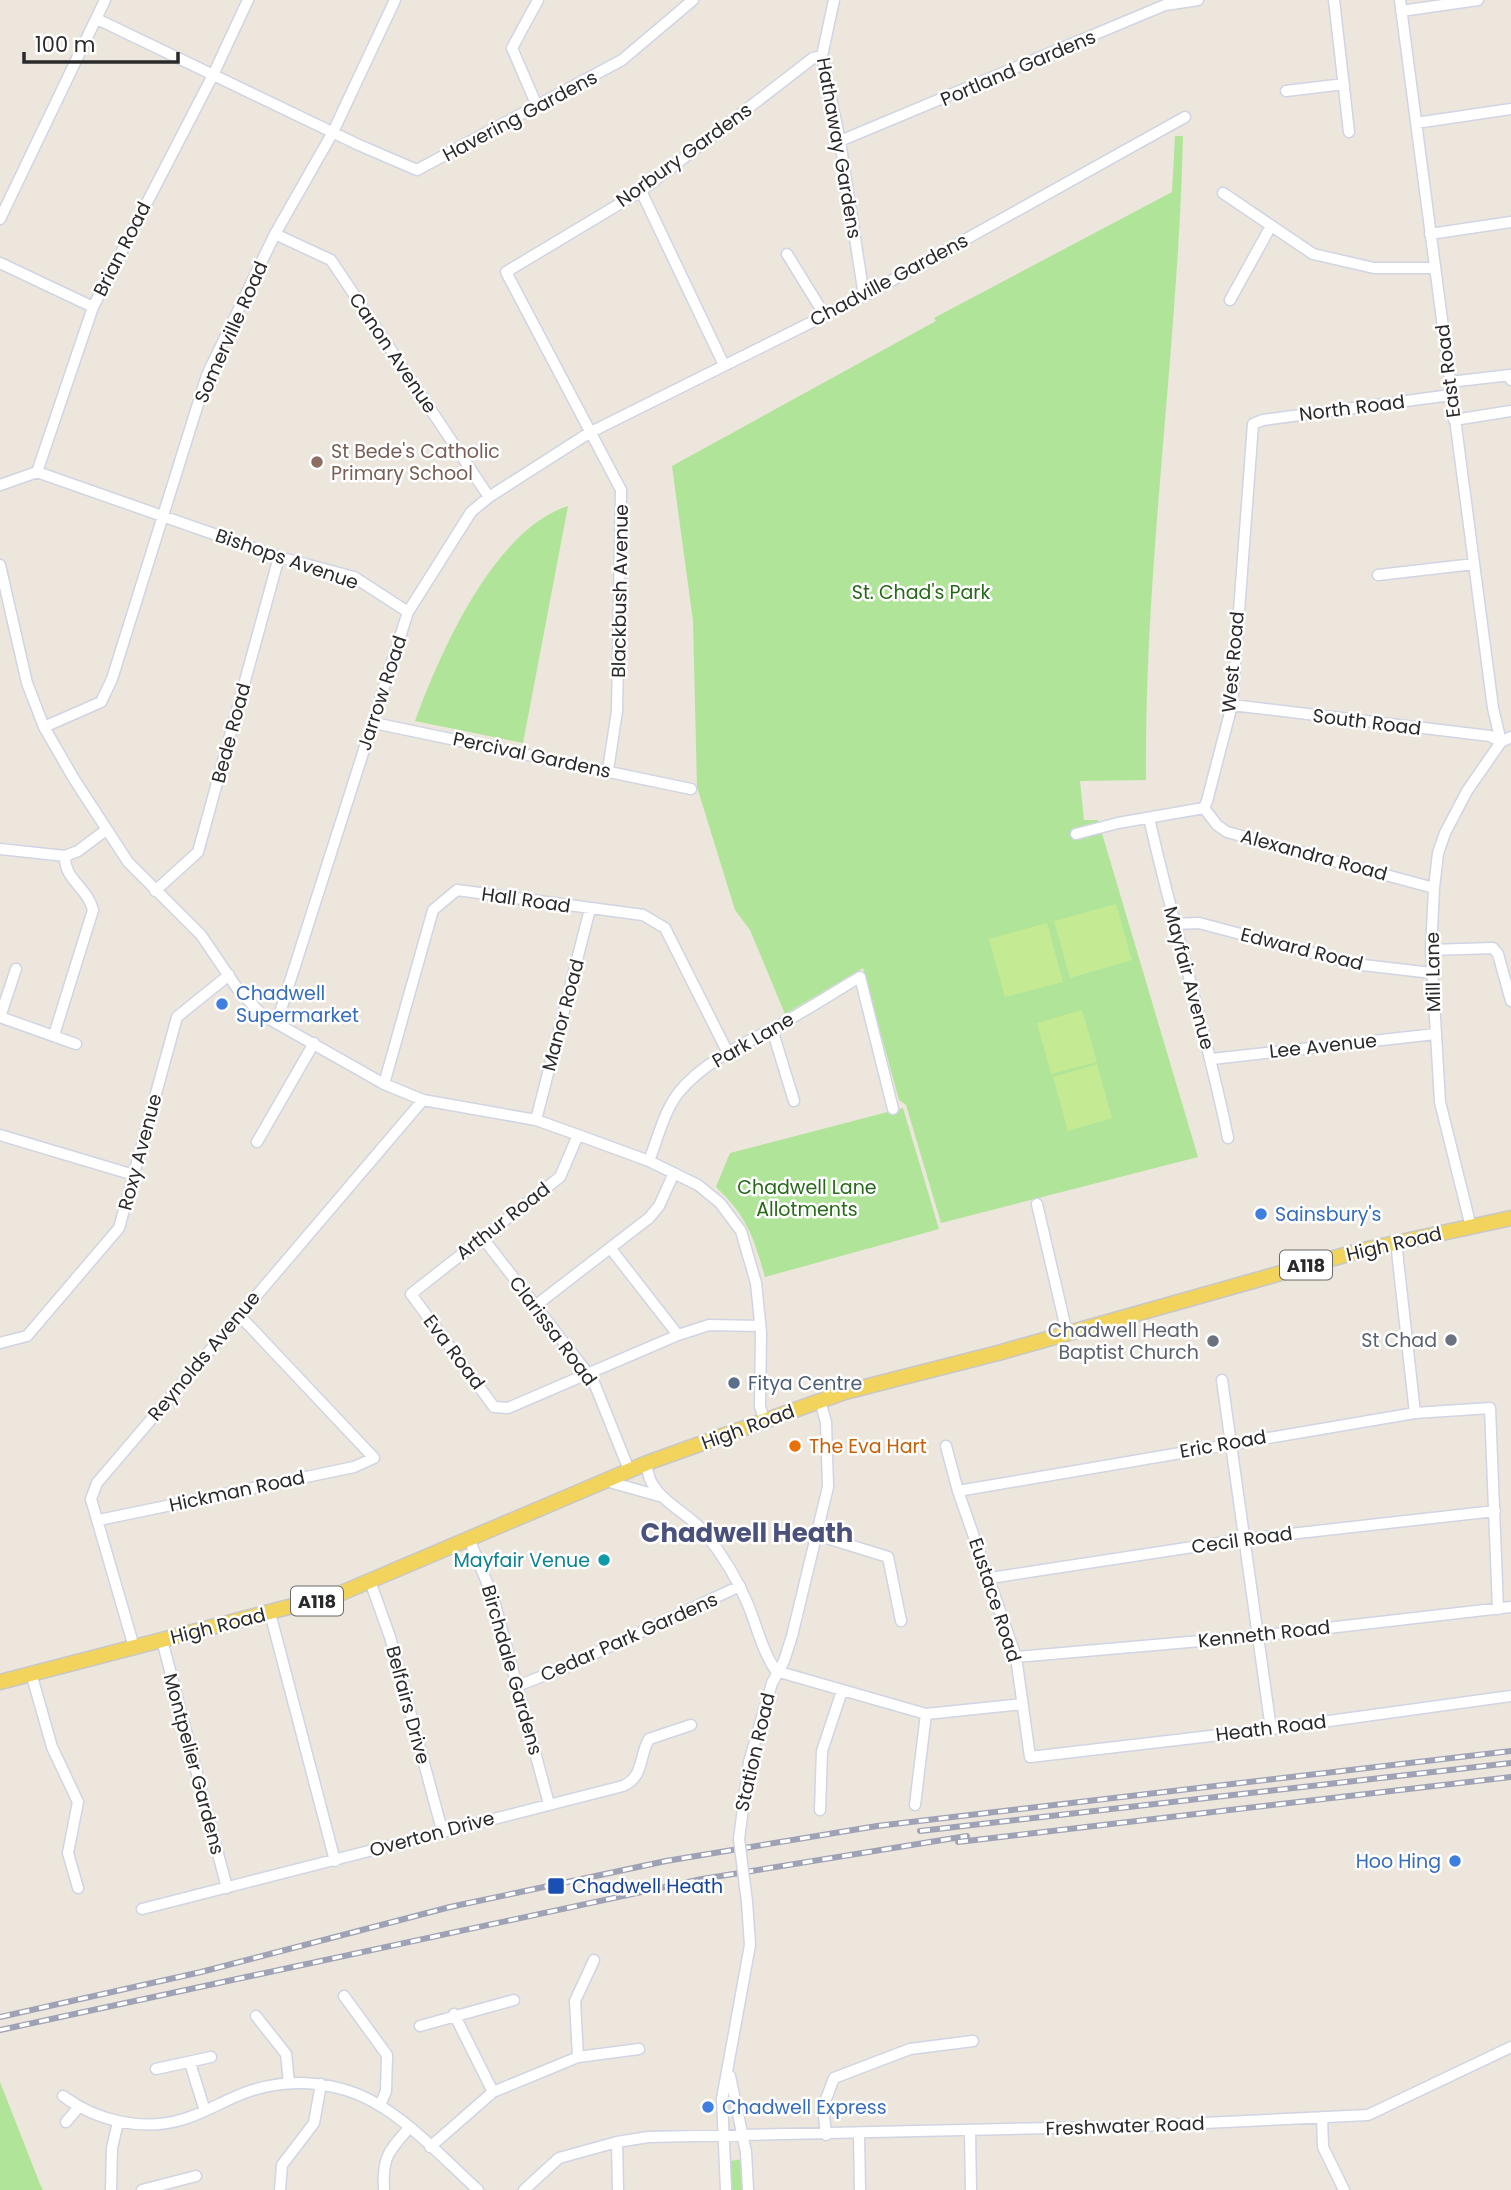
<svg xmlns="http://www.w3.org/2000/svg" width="1511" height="2190" font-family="Poppins,sans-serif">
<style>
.green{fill:#b0e498}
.pitch{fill:#c4eb93}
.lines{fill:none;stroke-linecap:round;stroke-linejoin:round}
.minor-casing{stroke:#d1d4e3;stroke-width:13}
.major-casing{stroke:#c8c8c8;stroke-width:17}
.minor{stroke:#fff;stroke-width:10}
.major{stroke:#f2d35c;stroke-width:14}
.rail-casing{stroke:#9fa1b5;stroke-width:6}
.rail{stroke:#fff;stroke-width:3.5;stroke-dasharray:10;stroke-linecap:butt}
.minor-bridge-casing{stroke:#d1d4e3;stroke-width:13;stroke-linecap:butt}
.minor-bridge{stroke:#fff;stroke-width:10}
.education-dot{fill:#8d6e63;stroke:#fff;stroke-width:2.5}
.shop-dot{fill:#3f7fe0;stroke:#fff;stroke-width:2.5}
.worship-dot{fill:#6b7280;stroke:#fff;stroke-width:2.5}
.service-dot{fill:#5c6f8a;stroke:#fff;stroke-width:2.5}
.food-dot{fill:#e8710a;stroke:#fff;stroke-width:2.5}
.culture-dot{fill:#0f9aa8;stroke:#fff;stroke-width:2.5}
.transit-dot{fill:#1a4fb4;stroke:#fff;stroke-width:2.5}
.labels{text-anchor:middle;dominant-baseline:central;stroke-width:5;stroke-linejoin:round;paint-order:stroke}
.shield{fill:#fff;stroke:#6a6a6a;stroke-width:2}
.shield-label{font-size:18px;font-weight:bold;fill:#2a2a2a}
.street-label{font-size:19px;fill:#2a2a2a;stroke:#fff}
.education-label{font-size:19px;fill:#785e54;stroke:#fff;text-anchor:start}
.park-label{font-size:19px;fill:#276819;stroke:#fff}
.shop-label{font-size:19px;fill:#366cbe;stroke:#fff;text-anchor:start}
.worship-label{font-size:19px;fill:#5b616d;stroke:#fff;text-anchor:end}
.service-label{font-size:19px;fill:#4e5e75;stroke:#fff;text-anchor:start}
.food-label{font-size:19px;fill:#c56008;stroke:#fff;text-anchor:start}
.culture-label{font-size:19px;fill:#0d838f;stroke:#fff;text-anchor:end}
.transit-label{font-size:19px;fill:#164399;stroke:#fff;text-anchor:start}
.district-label{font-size:26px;font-weight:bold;fill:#4a527c;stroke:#fff}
</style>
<rect width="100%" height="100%" fill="#ece6dc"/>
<!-- green -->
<path class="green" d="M1175,136H1183C1178,351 1144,565 1146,780L1080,781L1084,820H1098L1198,1157L941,1223L906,1105L899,1100L863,968L785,1014L750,930L735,910L697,787L693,621L672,466L936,321L934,318L1172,192Z
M568,506L523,743L415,721C440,653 493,530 568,506Z
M903,1108L939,1229L765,1277C754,1237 746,1215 716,1187L730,1153Z
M0,2082L40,2184L43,2190H0Z
M743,2159L744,2190H730V2161Z"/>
<!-- pitch -->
<path class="pitch" d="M1116,904L1132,960L1070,978L1054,921Z
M1047,923L1063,982L1005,997L989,939Z
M1082,1010L1097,1062L1051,1074L1037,1023Z
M1097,1064L1112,1118L1068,1131L1053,1077Z"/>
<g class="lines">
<defs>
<path id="minor" d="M834,0L822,56L840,141L864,296
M1334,0L1349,132
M1400,0L1493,708L1501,742
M1401,11L1478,0
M97,19L359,145L417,170L622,60L693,0
M1286,91L1344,84
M537,106L512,48L538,0
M1416,123L1511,109
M840,141L1165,5L1198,0
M641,191L724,365
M1223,193L1313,254L1374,268H1435
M0,219L105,0
M275,234L331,260L489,497
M1430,234L1511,222
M787,254L824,314
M0,263L93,307
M1230,300L1271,226
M1450,382L1510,375L1511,380
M1454,420L1511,411
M37,472L279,557L354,577L408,612
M0,485L37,472L93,307L213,75L248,0
M0,565L27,683L44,727L74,779L128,862L201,935L237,988L262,1015L384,1084L423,1100L536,1120L578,1135L649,1161L698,1185L720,1203L741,1231L756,1283L761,1332L760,1406L764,1420
M1378,575L1474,564
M1232,705L1490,736L1501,742
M374,723L691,789
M44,727L101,702L112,679L207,375L275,234L333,132L395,0
M608,770L617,711L621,490L506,272L641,191L813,58L822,56
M1204,808L1217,825L1227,832L1434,888
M1149,818C1173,925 1206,1030 1228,1138
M1076,834L1118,823L1204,808L1207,801L1232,705L1253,424L1263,420L1451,395
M0,849L65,856
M155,891L198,852L279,557
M1173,924L1199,923L1354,964L1432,973
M1431,950L1493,948L1498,954L1511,1001
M0,1017L76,1044
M0,1017L16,969
M277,1022L408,612L471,512L489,497L589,433L864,296L1185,117
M772,1029L794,1101
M54,1035L93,910C88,888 64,880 65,856L78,851L106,830
M1212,1059L1435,1034
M384,1084L433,910L457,890L643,915L665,928L727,1051
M536,1120L590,909
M0,1135L134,1175
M578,1135L560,1177L411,1294L494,1407L508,1408L678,1335L709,1325L760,1326
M257,1142L314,1043
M649,1161C658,1138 664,1111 679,1092C704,1062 738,1047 772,1029C802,1013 831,994 860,977L893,1109
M1037,1204L1067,1333
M1471,1227L1440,1102L1431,950L1434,888L1438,853L1445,833L1467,791L1501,742L1511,737
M482,1237L593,1380L629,1470
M1396,1242L1415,1413
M611,1249L678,1335
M535,1306L649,1218L659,1206L674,1173
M0,1343L27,1336L119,1228L177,1017L229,975
M1222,1380L1271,1729
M946,1446L958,1491L1016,1657L1030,1757L1271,1729L1511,1696
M647,1463C646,1497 686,1510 704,1532C722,1554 738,1580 749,1607C757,1628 763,1652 776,1671
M606,1481L663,1497
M958,1491L1415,1413L1490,1408L1498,1609
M99,1520L354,1467L374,1458L239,1315
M817,1535L888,1557L901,1621
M469,1539L493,1597L549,1804
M990,1578L1245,1539L1495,1511
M370,1581L390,1637L442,1830
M270,1613L335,1861
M162,1640L227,1888
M134,1647L91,1499L97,1483L423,1100
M1016,1657L1258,1636L1511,1607
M776,1671L926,1714L1022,1704
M31,1673L52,1747L78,1802L68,1853L78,1888
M517,1686L561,1669L740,1586
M915,1805L926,1714
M820,1810L822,1751L842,1691
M739,1839L749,1762L772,1683L784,1661L792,1636L828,1487L826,1422L820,1401
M142,1909L623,1786C644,1777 639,1756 649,1739L691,1725
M344,1996L387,2055L386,2091L380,2106
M454,2014L493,2092
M256,2016L286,2054L289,2083
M420,2026L514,2000
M578,2057L575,2001L594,1960
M190,2063L205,2111
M156,2069L211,2057
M730,2076L746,2152L748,2190
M63,2096C97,2121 143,2132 184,2119C208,2112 229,2097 253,2090C282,2081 313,2081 342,2089C395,2103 438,2154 478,2190
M1322,2117L1323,2147L1344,2190
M66,2122L78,2108
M970,2131L971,2190
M859,2134L860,2190
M826,2135L823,2107L834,2078L910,2049L973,2041
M617,2142L618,2190
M430,2147L493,2092L578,2057L639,2049
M111,2190L112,2148L118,2122
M142,2190L196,2176
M280,2190L282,2165L314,2123L321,2084
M384,2190C382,2158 388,2152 408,2129
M524,2190L559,2158L617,2142L648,2137L1141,2126L1368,2115L1511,2047
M726,2190L722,2099L750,1945L747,1902"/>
<path id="major" d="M0,1682L339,1594L647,1463L845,1392L998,1353L1359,1251L1511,1218"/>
</defs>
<!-- minor casing -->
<use href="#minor" class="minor-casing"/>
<!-- major casing -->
<use href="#major" class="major-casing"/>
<!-- minor -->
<use href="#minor" class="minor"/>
<!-- major -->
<use href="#major" class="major"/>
<defs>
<path id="rail" d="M920,1831L1511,1763
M958,1842L1511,1777
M0,2017L201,1972L450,1907L666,1861L877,1826L1511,1751
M0,2030L702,1879L967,1836"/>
</defs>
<!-- rail casing -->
<use href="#rail" class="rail-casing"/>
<!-- rail -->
<use href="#rail" class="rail"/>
<defs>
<path id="minor-bridge" d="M739,1839L747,1902"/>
</defs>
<!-- minor-bridge casing -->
<use href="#minor-bridge" class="minor-bridge-casing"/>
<!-- minor-bridge -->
<use href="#minor-bridge" class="minor-bridge"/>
</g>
<!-- markers -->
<circle class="education-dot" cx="317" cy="462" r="7"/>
<g class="shop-dot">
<circle cx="222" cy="1004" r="7"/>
<circle cx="1261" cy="1214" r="7"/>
<circle cx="1455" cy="1861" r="7"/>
<circle cx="708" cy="2107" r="7"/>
</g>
<g class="worship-dot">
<circle cx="1451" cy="1340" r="7"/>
<circle cx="1213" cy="1341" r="7"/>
</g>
<circle class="service-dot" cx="734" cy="1383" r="7"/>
<circle class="food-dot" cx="795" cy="1446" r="7"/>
<circle class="culture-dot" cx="604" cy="1560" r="7"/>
<rect class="transit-dot" x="547" y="1877" width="18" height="18" rx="3.5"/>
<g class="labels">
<!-- shield labels -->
<g class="shield">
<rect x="1280" y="1250.5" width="52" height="29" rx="5"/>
<rect x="291" y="1586.5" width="52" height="29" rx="5"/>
</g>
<g class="shield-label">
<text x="1306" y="1265">A118</text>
<text x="317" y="1601">A118</text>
</g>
<!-- street labels -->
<g class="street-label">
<text transform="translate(1018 68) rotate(-23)">Portland Gardens</text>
<text transform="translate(520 116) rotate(-28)">Havering Gardens</text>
<text transform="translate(839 148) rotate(80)">Hathaway Gardens</text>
<text transform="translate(684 155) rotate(-36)">Norbury Gardens</text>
<text transform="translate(122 249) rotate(-63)">Brian Road</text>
<text transform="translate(889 280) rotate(-28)">Chadville Gardens</text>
<text transform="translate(231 332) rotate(-66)">Somerville Road</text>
<text transform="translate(393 353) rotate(56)">Canon Avenue</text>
<text transform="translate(1448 371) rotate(-97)">East Road</text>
<text transform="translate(1352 408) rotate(-7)">North Road</text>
<text transform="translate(287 559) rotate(19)">Bishops Avenue</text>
<text transform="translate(620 591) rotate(-89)">Blackbush Avenue</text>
<text transform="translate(1233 662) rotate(-85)">West Road</text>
<text transform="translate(382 693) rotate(-72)">Jarrow Road</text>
<text transform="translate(1367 722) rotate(7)">South Road</text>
<text transform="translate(231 733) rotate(-75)">Bede Road</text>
<text transform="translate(532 755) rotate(12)">Percival Gardens</text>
<text transform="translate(1314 855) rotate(15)">Alexandra Road</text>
<text transform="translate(526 900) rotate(8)">Hall Road</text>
<text transform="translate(1302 949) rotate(14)">Edward Road</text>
<text transform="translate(1433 972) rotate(-91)">Mill Lane</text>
<text transform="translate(1189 978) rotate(75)">Mayfair Avenue</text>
<text transform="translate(563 1015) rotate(-75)">Manor Road</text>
<text transform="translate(753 1040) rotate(-30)">Park Lane</text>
<text transform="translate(1323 1046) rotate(-6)">Lee Avenue</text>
<text transform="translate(140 1152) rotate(-75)">Roxy Avenue</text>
<text transform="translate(503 1221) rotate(-38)">Arthur Road</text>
<text transform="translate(1394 1244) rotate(-13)">High Road</text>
<text transform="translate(553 1331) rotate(53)">Clarissa Road</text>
<text transform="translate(454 1352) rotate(53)">Eva Road</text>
<text transform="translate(204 1356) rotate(-50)">Reynolds Avenue</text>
<text transform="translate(748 1427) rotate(-20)">High Road</text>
<text transform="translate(1223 1444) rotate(-10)">Eric Road</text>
<text transform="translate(237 1491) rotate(-12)">Hickman Road</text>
<text transform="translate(1242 1540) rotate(-8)">Cecil Road</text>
<text transform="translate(995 1600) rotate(72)">Eustace Road</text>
<text transform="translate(218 1626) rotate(-14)">High Road</text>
<text transform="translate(1264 1634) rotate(-6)">Kenneth Road</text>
<text transform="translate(629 1637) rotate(-24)">Cedar Park Gardens</text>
<text transform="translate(512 1670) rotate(74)">Birchdale Gardens</text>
<text transform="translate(408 1705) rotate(75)">Belfairs Drive</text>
<text transform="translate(1271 1728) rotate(-7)">Heath Road</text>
<text transform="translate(755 1752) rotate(-77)">Station Road</text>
<text transform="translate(194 1764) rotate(75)">Montpelier Gardens</text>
<text transform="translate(432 1834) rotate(-15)">Overton Drive</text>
<text transform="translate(1125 2126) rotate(-2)">Freshwater Road</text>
</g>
<!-- education labels -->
<g class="education-label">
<text x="331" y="451">St Bede's Catholic<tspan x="331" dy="22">Primary School</tspan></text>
</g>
<!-- park labels -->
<g class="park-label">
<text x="921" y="592">St. Chad's Park</text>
<text x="807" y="1187">Chadwell Lane<tspan x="807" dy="22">Allotments</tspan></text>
</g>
<!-- shop labels -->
<g class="shop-label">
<text x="236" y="993">Chadwell<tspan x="236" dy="22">Supermarket</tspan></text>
<text x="1275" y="1214">Sainsbury's</text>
<text x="1441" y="1861" text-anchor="end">Hoo Hing</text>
<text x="722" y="2107">Chadwell Express</text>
</g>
<!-- worship labels -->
<g class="worship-label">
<text x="1199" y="1330">Chadwell Heath<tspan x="1199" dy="22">Baptist Church</tspan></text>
<text x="1437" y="1340">St Chad</text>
</g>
<!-- service labels -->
<g class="service-label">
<text x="748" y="1383">Fitya Centre</text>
</g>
<!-- food labels -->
<g class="food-label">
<text x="809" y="1446">The Eva Hart</text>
</g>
<!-- culture labels -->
<g class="culture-label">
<text x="590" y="1560">Mayfair Venue</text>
</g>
<!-- transit labels -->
<g class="transit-label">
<text x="572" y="1886">Chadwell Heath</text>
</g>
<!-- district labels -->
<g class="district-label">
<text x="747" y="1533">Chadwell Heath</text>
</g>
</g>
<!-- scale -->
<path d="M24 52v10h154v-10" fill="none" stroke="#2a2a2a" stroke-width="3.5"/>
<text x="35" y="52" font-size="21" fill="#2a2a2a" stroke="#ffffff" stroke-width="5" paint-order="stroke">100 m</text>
</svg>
